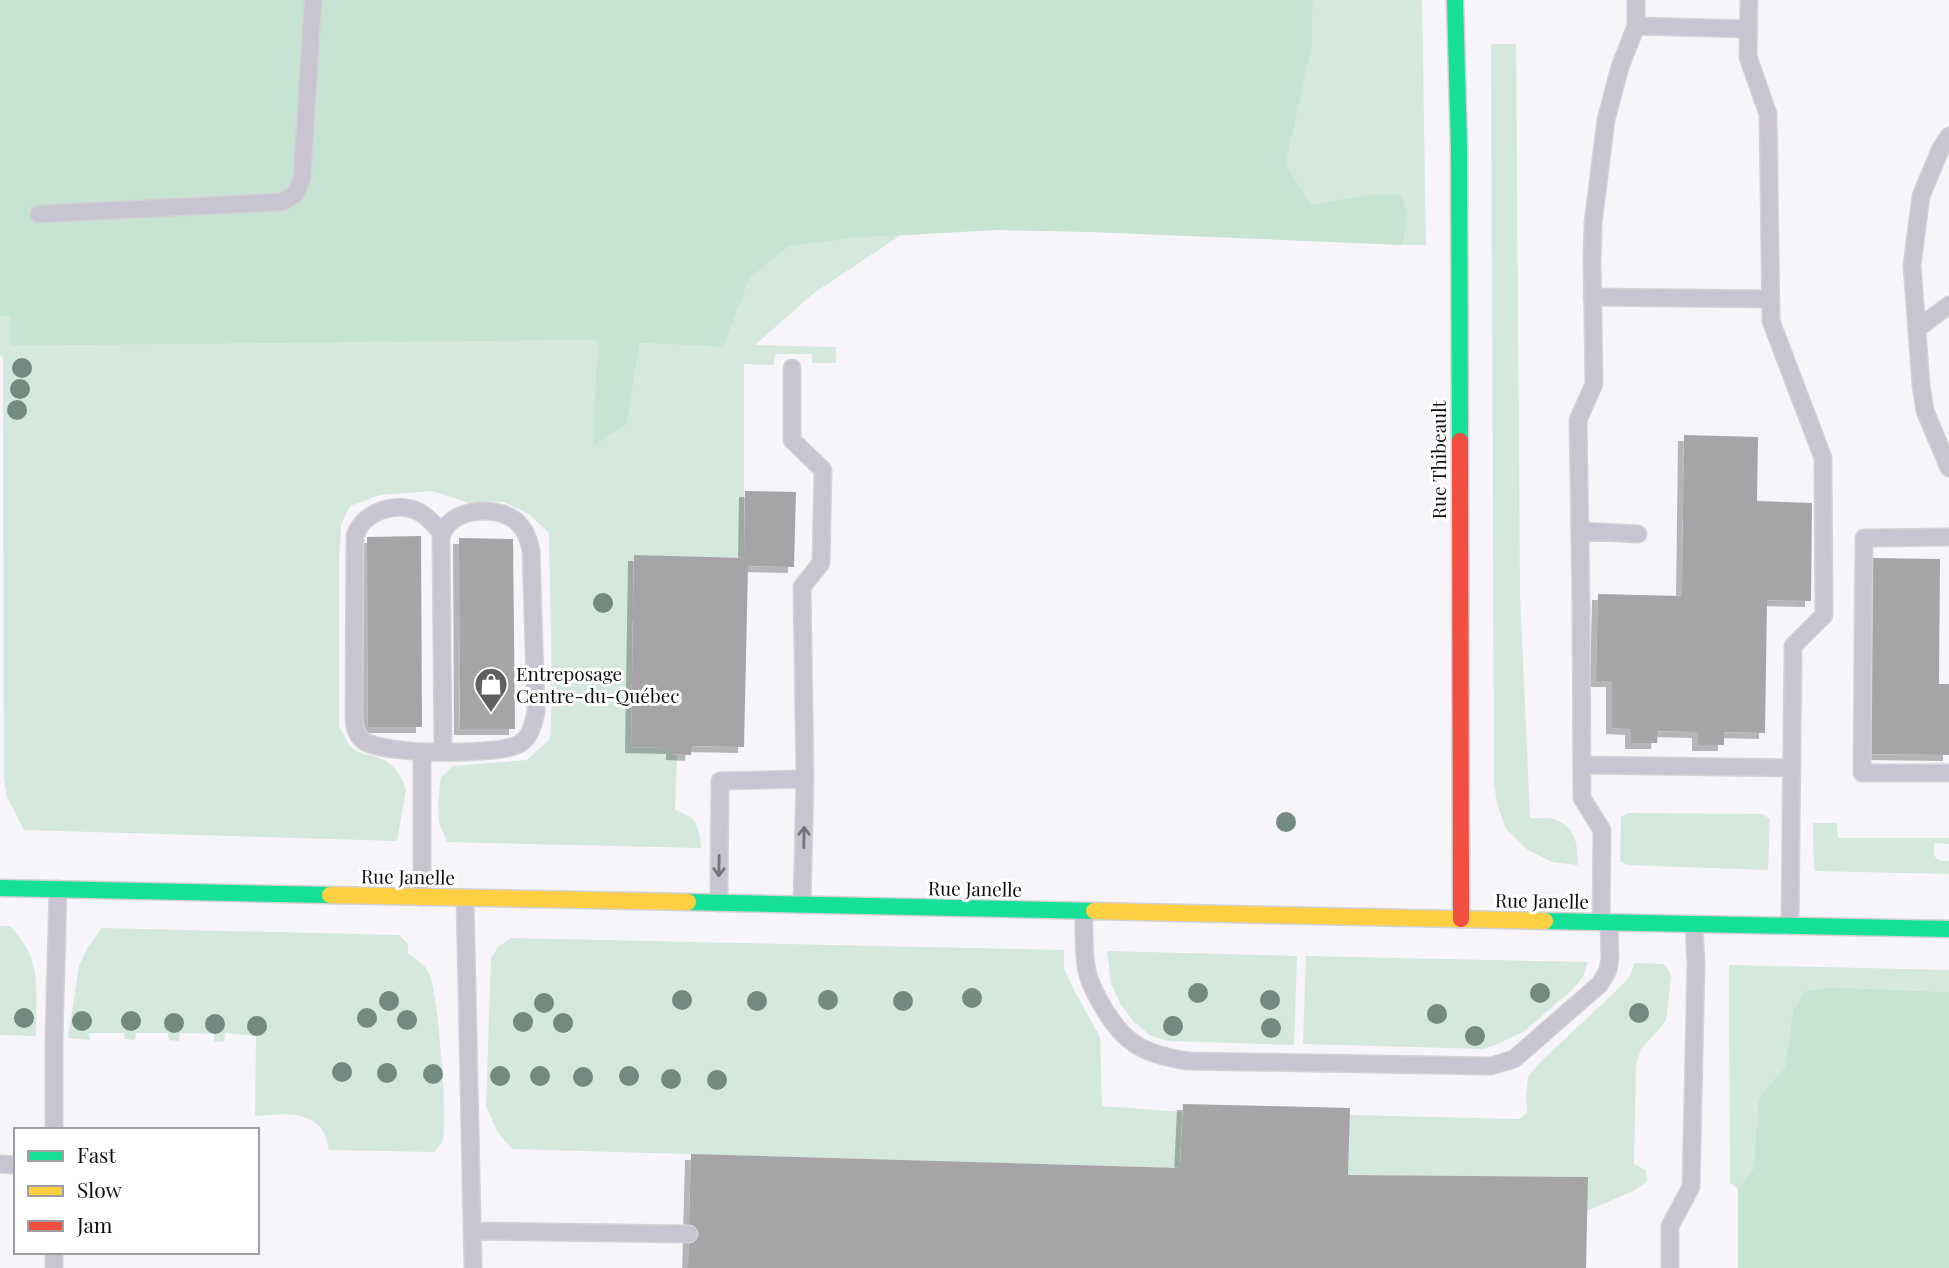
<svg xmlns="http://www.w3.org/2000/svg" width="1949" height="1268" font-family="'Playfair Display',serif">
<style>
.green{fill:#d4e8dd}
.forest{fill:#c7e3d2}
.building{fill:#a6a4a7;filter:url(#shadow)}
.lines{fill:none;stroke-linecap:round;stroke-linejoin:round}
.lane-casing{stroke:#d2d1d3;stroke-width:19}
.fast-casing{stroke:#d2d1d3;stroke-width:19}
.slow-casing{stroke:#d2d1d3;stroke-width:19}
.jam-casing{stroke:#d2d1d3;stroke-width:19}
.lane{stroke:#c9c4d1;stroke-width:16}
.fast{stroke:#16e098;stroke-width:16}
.slow{stroke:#ffcf43;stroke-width:16}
.jam{stroke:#f24e42;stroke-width:16}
.tree{fill:#728a80}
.oneway{stroke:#76727a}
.labels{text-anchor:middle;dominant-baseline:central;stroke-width:6;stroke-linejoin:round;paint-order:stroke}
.street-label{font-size:19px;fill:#100e10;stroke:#fff}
.poi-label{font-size:19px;fill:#100e10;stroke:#fff;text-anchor:start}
</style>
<defs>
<filter id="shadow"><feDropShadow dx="-6" dy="6" stdDeviation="0" flood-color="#0004"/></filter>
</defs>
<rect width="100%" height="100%" fill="#f7f5f9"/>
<!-- green -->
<path class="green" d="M1313,0H1422L1426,245H1403L1407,215L1365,195L1311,205L1286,164L1312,46Z
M1491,44H1516L1520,592L1530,818C1536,819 1546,817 1553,819C1577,826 1577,844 1578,865L1552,862L1528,850L1506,829L1498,807L1494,785Z
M901,235L814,293L755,345L836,347V363H812V354H775L774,365L744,364V558L634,556L631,746L672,748V754H677L675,810C698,818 699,826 701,848L447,842L439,822L438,802L441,777L453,766L527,760L550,739L552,699L549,533L529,514L504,502L469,503L432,491L380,495L350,506L341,525L339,563V726C343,732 346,741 350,746C359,756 371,754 382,759C394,764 403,778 406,790L397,841L24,830L7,797L4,779L3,357L0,356V316H10V346L597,340L595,444L627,424L640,343L723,347L750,278L788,247L853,238Z
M1628,813L1763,814L1770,819L1768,870L1627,865L1620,861L1621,817Z
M1813,823H1837L1838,838H1949V844L1934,843V856L1941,861H1949V874L1814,871Z
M0,926H10C20,937 30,950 33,964C38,981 36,1016 36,1036L0,1035Z
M102,928L399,935L408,944V954C417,959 427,966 430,976C438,996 449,1127 442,1143C441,1144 435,1151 435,1152L329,1150C327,1143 326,1134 321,1128C304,1109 278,1115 255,1116L256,1036L225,1033L224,1042L214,1041V1034L180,1033L179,1041L169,1040L168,1033H136L135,1040L125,1039L124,1033H89L90,1040L68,1038L79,966L88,947Z
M511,938L1064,950V968L1073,988L1100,1037L1102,1106L1182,1112L1180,1168L512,1149L497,1131L486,1106L491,958L498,947Z
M1107,951L1297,956L1294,1045L1168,1041L1151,1036L1134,1022L1121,1005L1111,984Z
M1306,956L1588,962L1583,977L1571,991L1523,1032L1500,1043L1484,1049L1303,1044Z
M1635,963L1663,964L1668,969L1671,976L1666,1021L1641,1049L1636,1065L1634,1164L1646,1170L1647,1182L1633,1191L1587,1211V1177L1348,1175L1349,1115L1519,1119L1527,1113L1526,1095L1528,1077L1539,1063L1616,991L1629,977Z
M1729,965L1949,970V992L1828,987L1805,991L1793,1010L1785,1067L1758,1099L1754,1168L1738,1189L1730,1183Z"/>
<!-- forest -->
<path class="forest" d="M0,0H1313L1312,46L1286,164L1311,205L1365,195L1401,194L1407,215L1403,245L1091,232L997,230L853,238L788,247L750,278L723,347L640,343L627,424L594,445L597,340L10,346V316H0Z
M1828,987L1949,992V1268H1738V1189L1754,1168L1758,1099L1785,1067L1793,1010L1805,991Z"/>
<!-- building -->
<path class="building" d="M1684,435L1758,437L1757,501L1812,503L1811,601L1767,600L1765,733L1724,732V745H1698V732L1658,731L1657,743H1631V729L1612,728V681H1596L1598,594L1682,596Z
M745,491L796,492L794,567L748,566L744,747L692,746L691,755L672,754V748L631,747L634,555L744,558Z
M421,536L422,727H368L367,537Z
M459,538L513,539L515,729H460Z
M1873,558L1940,559L1939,684H1949V755L1871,754Z
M1183,1104L1350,1108L1348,1175L1588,1177L1586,1268H688L691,1154L1180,1168Z"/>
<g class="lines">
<defs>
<path id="lane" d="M1749,0L1748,57L1768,114L1771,321L1823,458L1824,615L1793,646L1790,926
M1636,26L1749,29
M1949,136L1941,148L1921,196L1912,265L1921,385L1925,411L1949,468
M39,214L282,202L296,193L302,179L313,0
M1592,297L1771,299
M1917,329L1949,305
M792,368V440L823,470L821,563L802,587L805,779
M1580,531L1638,534
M442,533C435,526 429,518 421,513C398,500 363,511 355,536L354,716C354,725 356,735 364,741C385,755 497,756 519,744C531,737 533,724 536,712L531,550C528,538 525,529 516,521C496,504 447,508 441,538L443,751
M1949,537L1864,538L1862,773H1949
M1582,765L1792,768
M422,897V752
M465,898L473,1268
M719,903L720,781L805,779L802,905
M1084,911C1084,931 1083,952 1087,971C1089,981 1094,991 1099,1000C1122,1043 1142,1054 1188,1061L1491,1066L1514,1059L1600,984L1608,970L1610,958L1609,922
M1601,922L1602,830L1582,798L1581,603L1578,420L1594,384L1592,259L1593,223L1606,120L1620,67L1636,26V0
M54,1130V1038L58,889
M0,1164L16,1165
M472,1231L689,1234
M54,1268V1252
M1670,1268V1226L1691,1187L1696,964L1694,924"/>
<path id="fast" d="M1455,0L1459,147L1460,441
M0,888L330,895
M688,902L1094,911
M1545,921L1949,929"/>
<path id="slow" d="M330,895L688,902
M1094,911L1545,921"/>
<path id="jam" d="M1460,441L1461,919"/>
</defs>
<!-- lane casing -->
<use href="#lane" class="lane-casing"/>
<!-- fast casing -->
<use href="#fast" class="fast-casing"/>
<!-- slow casing -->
<use href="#slow" class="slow-casing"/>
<!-- jam casing -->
<use href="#jam" class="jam-casing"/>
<!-- lane -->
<use href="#lane" class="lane"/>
<!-- fast -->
<use href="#fast" class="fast"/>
<!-- slow -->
<use href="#slow" class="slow"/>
<!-- jam -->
<use href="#jam" class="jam"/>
</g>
<!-- trees -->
<g class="tree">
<circle cx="22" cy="368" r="10"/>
<circle cx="20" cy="389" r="10"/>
<circle cx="17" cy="410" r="10"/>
<circle cx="603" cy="603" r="10"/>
<circle cx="1286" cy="822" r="10"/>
<circle cx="1198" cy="993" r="10"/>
<circle cx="1540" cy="993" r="10"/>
<circle cx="972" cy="998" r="10"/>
<circle cx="682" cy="1000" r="10"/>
<circle cx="828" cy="1000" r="10"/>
<circle cx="1270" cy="1000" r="10"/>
<circle cx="389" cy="1001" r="10"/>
<circle cx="757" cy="1001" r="10"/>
<circle cx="903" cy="1001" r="10"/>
<circle cx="544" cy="1003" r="10"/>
<circle cx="1639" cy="1013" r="10"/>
<circle cx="1437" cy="1014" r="10"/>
<circle cx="24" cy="1018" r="10"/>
<circle cx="367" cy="1018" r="10"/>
<circle cx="407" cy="1020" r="10"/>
<circle cx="82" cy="1021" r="10"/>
<circle cx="131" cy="1021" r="10"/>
<circle cx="523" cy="1022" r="10"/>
<circle cx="174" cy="1023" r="10"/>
<circle cx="563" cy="1023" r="10"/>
<circle cx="215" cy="1024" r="10"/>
<circle cx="257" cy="1026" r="10"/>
<circle cx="1173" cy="1026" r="10"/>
<circle cx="1271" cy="1028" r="10"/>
<circle cx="1475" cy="1036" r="10"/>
<circle cx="342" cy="1072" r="10"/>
<circle cx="387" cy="1073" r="10"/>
<circle cx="433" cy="1074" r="10"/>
<circle cx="500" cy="1076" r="10"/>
<circle cx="540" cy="1076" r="10"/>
<circle cx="629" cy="1076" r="10"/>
<circle cx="583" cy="1077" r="10"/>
<circle cx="671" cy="1079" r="10"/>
<circle cx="717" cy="1080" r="10"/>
</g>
<!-- one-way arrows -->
<defs><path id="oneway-shaft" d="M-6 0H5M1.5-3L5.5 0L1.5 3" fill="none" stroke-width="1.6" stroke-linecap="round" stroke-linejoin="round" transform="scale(1.75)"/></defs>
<g class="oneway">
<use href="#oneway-shaft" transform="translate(804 837) rotate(-89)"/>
<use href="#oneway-shaft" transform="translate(719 866) rotate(91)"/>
</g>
<!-- icons -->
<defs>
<symbol id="shop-pin" viewBox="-11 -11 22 30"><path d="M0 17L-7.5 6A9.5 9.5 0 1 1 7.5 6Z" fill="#615f62" stroke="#fff"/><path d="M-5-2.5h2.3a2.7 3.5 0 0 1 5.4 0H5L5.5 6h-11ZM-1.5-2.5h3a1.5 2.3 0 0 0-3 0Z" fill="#fff"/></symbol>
</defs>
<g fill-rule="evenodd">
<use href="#shop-pin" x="472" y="665" width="38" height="52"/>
</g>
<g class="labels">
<!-- street labels -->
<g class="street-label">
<text transform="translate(1438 460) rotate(-90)">Rue Thibeault</text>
<text transform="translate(408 876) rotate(1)">Rue Janelle</text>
<text transform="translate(975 888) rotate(1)">Rue Janelle</text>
<text transform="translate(1542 900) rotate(1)">Rue Janelle</text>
</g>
<!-- poi labels -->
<g class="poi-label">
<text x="516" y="673">Entreposage<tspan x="516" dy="22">Centre-du-Québec</tspan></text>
</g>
</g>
<!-- legend -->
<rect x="14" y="1128" width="245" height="126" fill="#ffffff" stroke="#9f9f9f" stroke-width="2"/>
<rect x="28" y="1151" width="35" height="10" fill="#16e098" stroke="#9f9f9f" stroke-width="2"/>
<text x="77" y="1163" font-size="21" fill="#100e10">Fast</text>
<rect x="28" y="1186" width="35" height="10" fill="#ffcf43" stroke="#9f9f9f" stroke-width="2"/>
<text x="77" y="1198" font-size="21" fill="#100e10">Slow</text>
<rect x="28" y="1221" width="35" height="10" fill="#f24e42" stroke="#9f9f9f" stroke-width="2"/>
<text x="77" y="1233" font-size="21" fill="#100e10">Jam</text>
</svg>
